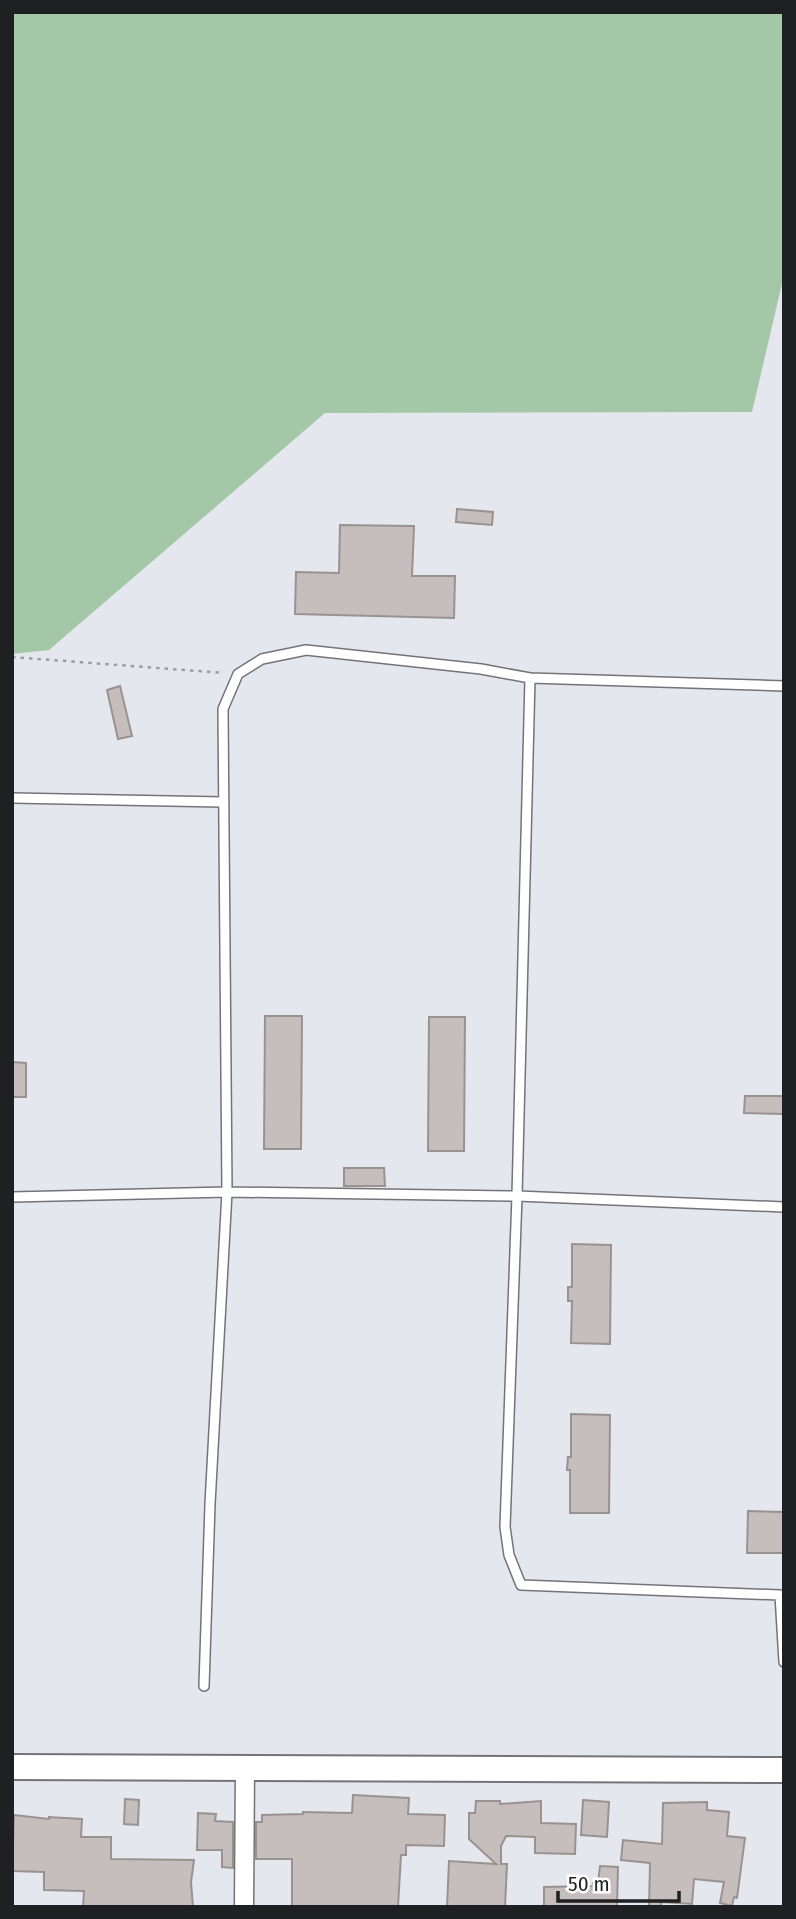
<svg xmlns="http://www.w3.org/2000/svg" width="796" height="1919" font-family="'Fira Sans Condensed',sans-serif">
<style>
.green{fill:#a4c8a7}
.building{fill:#c6bebc;stroke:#9a9291;stroke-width:2}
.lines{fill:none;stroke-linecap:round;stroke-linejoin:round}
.service-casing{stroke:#72747a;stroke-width:12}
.minor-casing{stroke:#72747a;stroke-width:21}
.secondary-casing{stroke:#72747a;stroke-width:28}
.path{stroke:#9b9da2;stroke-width:2.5;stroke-dasharray:3.5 5;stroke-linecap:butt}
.service{stroke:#fff;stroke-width:9}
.minor{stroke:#fff;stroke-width:18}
.secondary{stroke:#fff;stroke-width:24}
</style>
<rect width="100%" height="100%" fill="#e5e7ee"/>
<!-- green -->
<path class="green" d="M12,12H784V275L752,412L325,413L49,650L12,654Z"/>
<!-- building -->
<path class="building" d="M457,509L493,512L492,525L456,522Z
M340,525L414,526L412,576H455L454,618L295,614L296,572L339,573Z
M120,686L132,736L118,739L107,690Z
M265,1016H302L301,1149H264Z
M429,1017H465L464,1151H428Z
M12,1062L26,1063V1097H12Z
M745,1096H784V1114L744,1113Z
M344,1168H384L385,1186H344Z
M572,1244L611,1245L610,1344L571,1343L572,1301H568V1287H572Z
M571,1414L610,1415L609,1513H570V1470H567L568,1457H571Z
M748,1511L784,1512V1553H747Z
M353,1795L409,1798L408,1814L445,1815L444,1846L406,1845V1855H401L398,1907H292V1859H256V1822H262V1815L303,1814V1812L352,1813Z
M125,1799L139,1800L138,1825L124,1824Z
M583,1800L609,1802L607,1837L581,1835Z
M476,1801H500V1804L541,1801V1823L576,1824L575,1854L535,1853V1837L506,1836L501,1846V1864H507L505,1907H447L449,1861L496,1864L469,1839V1813H475Z
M707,1802V1810L729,1812L727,1836L745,1838L737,1898L734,1897L732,1906L720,1903L724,1882L694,1879L692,1904L661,1902V1907H649L650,1863L621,1860L623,1840L662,1844L663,1803Z
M198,1813L216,1814L215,1821L233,1822V1868L222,1867V1850H197Z
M14,1815L49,1819V1817L82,1819L81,1837H111V1859L194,1860L191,1882L193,1907H83L84,1891L44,1890V1872L12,1871Z
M600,1866L618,1867L617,1907H544V1887L593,1886V1883H598Z"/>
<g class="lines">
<defs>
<path id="service" d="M784,686L530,678L517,1196L505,1527L509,1555L521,1585L780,1595L784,1662
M12,798L222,802
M12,1197L227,1192L517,1196L784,1207
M204,1686L210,1504L227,1192L223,709L238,674L262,659L306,650L481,669L530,678"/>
<path id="minor" d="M244,1907L245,1767"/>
<path id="secondary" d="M12,1767L784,1770"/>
</defs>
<!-- service casing -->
<use href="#service" class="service-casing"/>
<!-- minor casing -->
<use href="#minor" class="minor-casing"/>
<!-- secondary casing -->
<use href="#secondary" class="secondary-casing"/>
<!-- path -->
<path class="path" d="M12,657L224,673"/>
<!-- service -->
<use href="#service" class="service"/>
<!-- minor -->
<use href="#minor" class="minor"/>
<!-- secondary -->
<use href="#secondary" class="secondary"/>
</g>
<!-- border -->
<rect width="796" height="1919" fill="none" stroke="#1f2022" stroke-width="28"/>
<!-- scale -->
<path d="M558 1891v10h121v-10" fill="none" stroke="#1f2022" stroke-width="3.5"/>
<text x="568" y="1891" font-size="21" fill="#1f2022" stroke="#ffffff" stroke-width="5" paint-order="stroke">50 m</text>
</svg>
